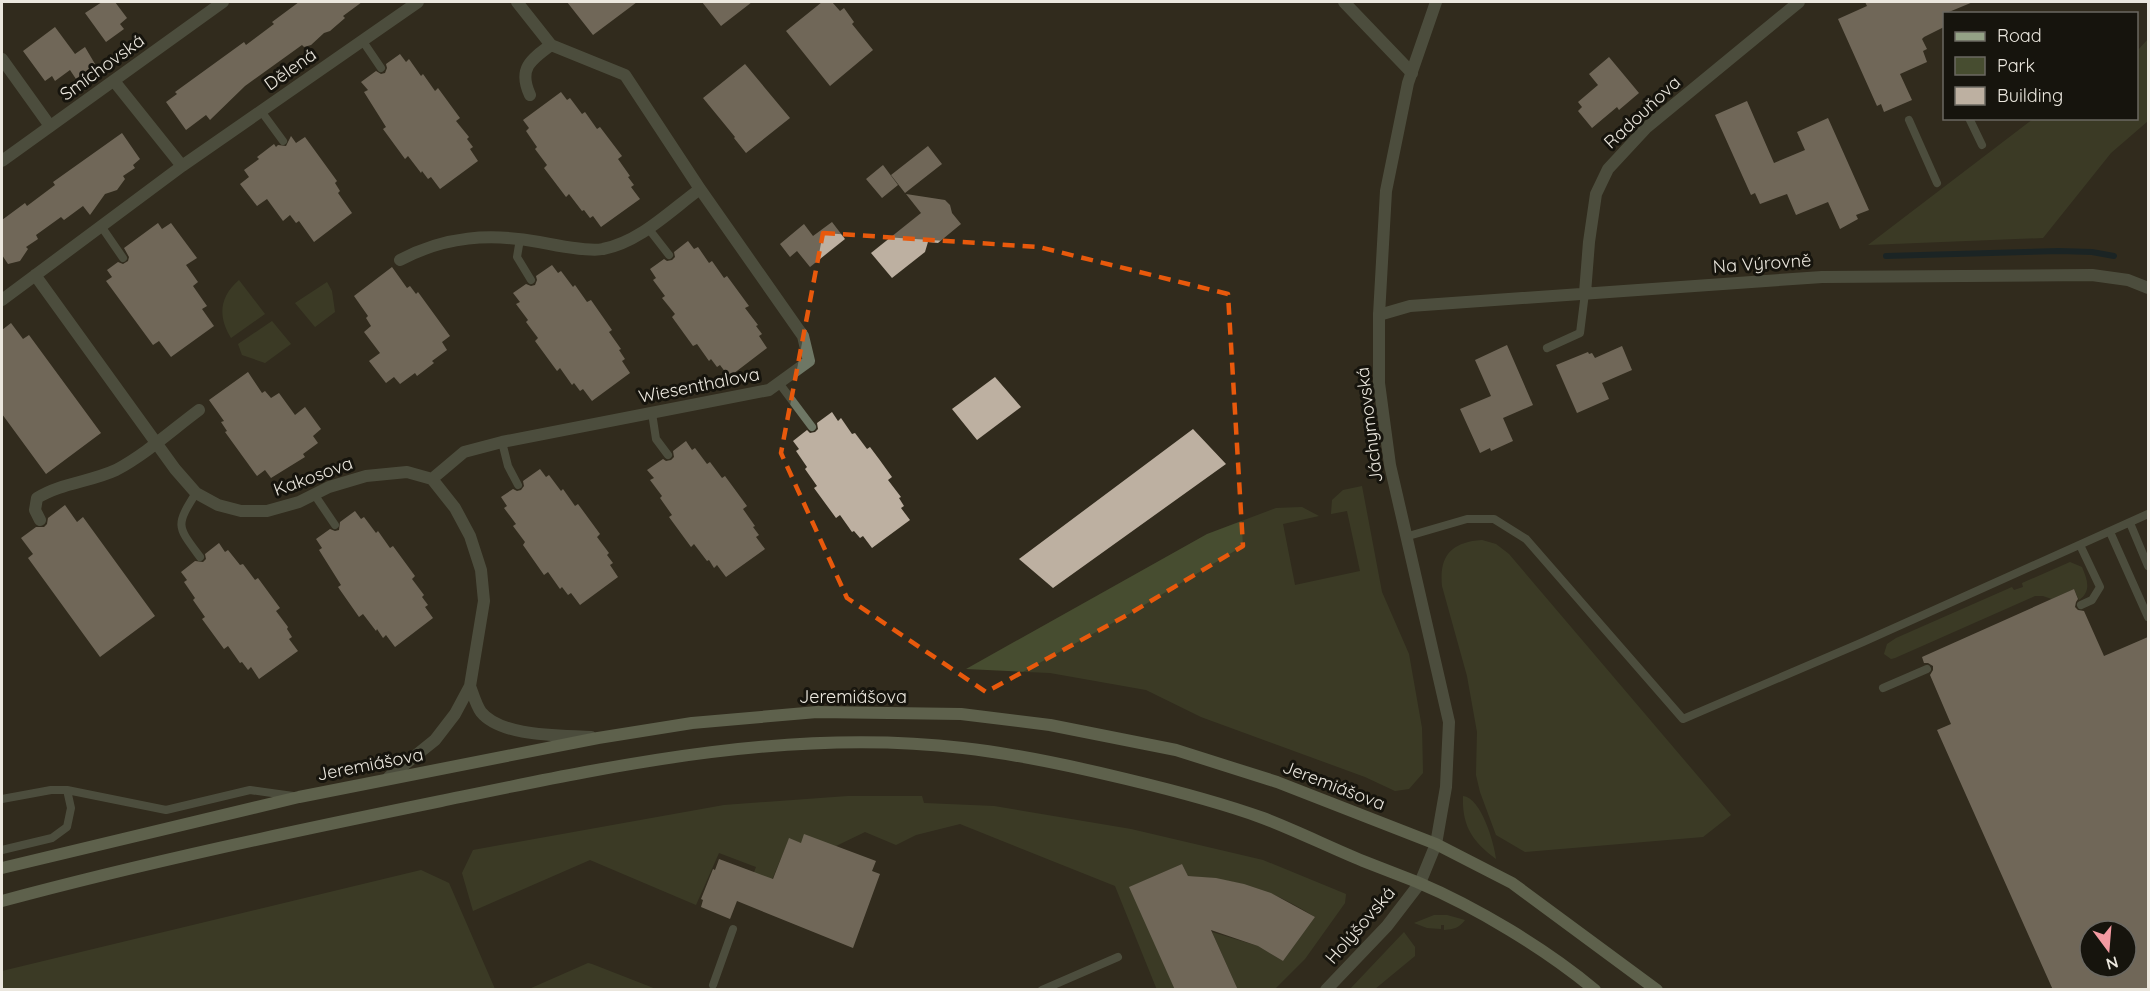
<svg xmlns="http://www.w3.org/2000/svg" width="2150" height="991" font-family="Quicksand,sans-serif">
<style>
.green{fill:#474d30}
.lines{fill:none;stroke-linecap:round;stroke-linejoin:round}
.stream{stroke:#001c2e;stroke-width:6}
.building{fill:#bdb0a1;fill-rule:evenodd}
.service{stroke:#6e7765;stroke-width:8}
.minor{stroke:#6e7765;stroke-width:12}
.tertiary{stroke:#6e7765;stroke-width:12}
.secondary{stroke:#94a286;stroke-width:12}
.marked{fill:none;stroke:#e8590c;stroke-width:4.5;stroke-dasharray:12 8;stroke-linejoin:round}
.labels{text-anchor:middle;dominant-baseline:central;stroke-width:6;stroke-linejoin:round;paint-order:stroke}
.street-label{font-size:18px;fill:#ebe7de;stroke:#16140d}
</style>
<rect width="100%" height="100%" fill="#312b1d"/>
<!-- green -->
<path class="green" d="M2148,39V121L2111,153L2043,238L1868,245L2033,119L2136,118L2137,51Z
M239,280L265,314L231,338C218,317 219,297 239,280Z
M327,282L332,291L335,312L315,327L295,303Z
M272,321L291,344L265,363L242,355L238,344Z
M1362,486L1382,592L1409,654L1422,728L1423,773L1409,789L1395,791L1365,777L1201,717L1146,690L1050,673L966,669L1207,534L1276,508L1302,507L1319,516L1283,524L1295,585L1360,571L1347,511L1331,514L1332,500L1343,490Z
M1482,540L1496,544L1509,554L1731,815L1703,837L1525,852L1496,835L1480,792L1476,775L1477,732L1467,676L1442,586C1439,555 1452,542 1482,540Z
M2070,562L2082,567C2087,579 2092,591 2079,600L2074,589L2052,599L2043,596H2035L1895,658L1891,659L1884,654L1887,644L1896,638L2012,587L2014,590L2023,587L2022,583Z
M848,796H922L924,803L994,806L1131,829L1263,860L1346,894L1345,903L1305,959L1275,989L1238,990L1212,932L1258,946L1283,961L1315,917C1273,890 1237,879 1188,876L1182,864L1130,887L1175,989L1157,990L1115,886L960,824L916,835L896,845L865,832L836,846L801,843L789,839L761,906L750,883L756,867L719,853L696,905L590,860L473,911L462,873L473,850L724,805Z
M1463,796C1481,798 1494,842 1496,859C1472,841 1462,826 1463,796Z
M421,870L449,883L495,989H2V971Z
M1434,915H1447L1465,920C1459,928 1454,929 1444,930V925H1441V929L1427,928L1414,923Z
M1404,932L1415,947V956L1375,989H1350Z
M588,963L592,964L656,989H529Z"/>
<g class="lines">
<!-- stream -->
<path class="stream" d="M1886,256L2059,251L2092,252L2114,256"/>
</g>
<!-- building -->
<path class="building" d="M102,2H115L127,18L120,24L124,29L106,42L85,13Z
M299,2H362L343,16L345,18L330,31L324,33L311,45L304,47L302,45L245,86L210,120L206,115L186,130L166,102L177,94L175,92L244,42L246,45L274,24L272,22Z
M567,2H637L593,35Z
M702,2H752L721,26Z
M822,2H832L840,11L844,8L854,22L852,24L873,50L830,86L786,31Z
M1865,2H1973L1944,14V27L1924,37L1922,39L1927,49L1923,51L1927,62L1900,74L1912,100L1884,112L1881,104L1877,106L1838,19L1867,6Z
M55,27L75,54L85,47L95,64L76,79L70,70L55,81L52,76L45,81L23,51Z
M400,54L406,62L409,59L421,76L423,74L435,91L438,88L460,118L456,121L469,137L467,139L473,147L470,149L478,161L440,189L431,177L428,179L422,171L421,173L408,156L405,159L383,129L386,127L364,92L368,90L361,82L376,71L381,74L385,73L387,68L386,64Z
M1609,57L1639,93L1619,110L1617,107L1592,128L1578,111L1582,107L1578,102L1598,85L1589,74Z
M745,64L790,118L746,153L734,138L735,137L703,98Z
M561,92L567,100L570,98L582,114L585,112L597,129L600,127L622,156L618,159L630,176L628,177L634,185L631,187L640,199L601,227L593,216L590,218L584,210L582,211L569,194L566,197L544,168L547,165L535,149L537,147L526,131L529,128L523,120Z
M1747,101L1774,163L1805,150L1797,132L1828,118L1869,210L1856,215L1858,219L1840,229L1828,202L1796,215L1787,194L1760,204L1755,193L1751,195L1715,115Z
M122,133L140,159L133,165L135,168L123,176L125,179L117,190L105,194L90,215L83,206L64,220L61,217L36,235L38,239L26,247L28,249L20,261L8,264L2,255V220L25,203L27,206L55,185L53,182Z
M291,136L296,143L305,137L337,181L335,183L340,191L338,193L352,213L314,242L299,221L296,223L290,215L283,221L267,199L257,206L240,184L249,177L244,170L259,159L257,157L274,144L276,147L278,145L286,146Z
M928,146L942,164L905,193L891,175Z
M883,165L898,185L882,198L866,179Z
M906,194L945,200L950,205L952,213L961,224L938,243L928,242L925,252L892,278L871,253L921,213Z
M832,222L845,239L810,267L797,251L790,257L780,244L804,224L813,236Z
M158,223L162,229L171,223L197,258L186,265L198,282L193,286L207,306L202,309L214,326L171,357L159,341L153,345L106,281L112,277L107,270L118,262L123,264L128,261L129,257L124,248Z
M688,241L694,249L698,247L709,263L712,261L724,278L727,276L749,306L745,308L758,325L756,326L762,334L759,336L767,348L729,377L720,365L717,367L711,359L709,361L697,344L693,346L672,317L675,314L662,298L665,296L653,280L656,278L650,269L664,259L667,261L672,260L675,257L674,252Z
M552,265L558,273L561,271L573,287L575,285L587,302L591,300L612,330L609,332L621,349L619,350L625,359L622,361L630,373L592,401L583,389L580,391L574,383L572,385L560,368L557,371L535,341L538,338L526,322L528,320L516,304L520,302L513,293L526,284L531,286L535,285L537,280L536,276Z
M392,267L407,288L410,286L416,294L418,292L450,336L442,342L447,350L432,361L434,363L417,376L415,373L400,384L394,377L386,383L369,361L380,353L364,332L371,326L366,318L368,316L354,296Z
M11,323L23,339L29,335L101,433L46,474L2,414V330Z
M1507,345L1533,405L1503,418L1513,441L1491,451L1490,448L1480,453L1460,409L1491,396L1475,360Z
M1622,346L1632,370L1602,383L1609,399L1577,413L1556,365L1588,352L1589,354L1592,353L1595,358Z
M248,372L262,393L265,391L271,398L279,393L295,415L305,407L321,429L313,436L318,443L303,454L305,457L271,478L265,470L257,476L225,432L227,431L221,422L224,421L209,400Z
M995,377L1021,407L977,440L952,409Z
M832,412L838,421L841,418L852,434L855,433L867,449L870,447L879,459L892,477L888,480L901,497L899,498L904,506L901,508L910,520L872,548L863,536L860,538L854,531L852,532L840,515L836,518L814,488L817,486L805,469L807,467L796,451L799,449L793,441L807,430L810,433L815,432L818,429L817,423Z
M1193,429L1226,464L1053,588L1019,559Z
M686,441L692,450L695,448L707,464L710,462L722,478L725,476L747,506L743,509L755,526L753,527L759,535L756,537L765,549L726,577L717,565L714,568L709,560L707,561L694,544L691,547L669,517L672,515L660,498L662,496L650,480L654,478L647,470L663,459L666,461L671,460L674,457L673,451Z
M540,469L546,477L549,475L561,491L563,489L575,506L578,504L600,534L597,537L609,553L607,555L613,563L610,565L618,577L580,605L571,593L568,595L562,587L560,589L548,572L544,575L523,545L525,542L513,526L516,524L504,508L507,506L501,497L513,489L517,491L521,490L524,486L523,481Z
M65,505L77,522L83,517L155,616L100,657L28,558L33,554L21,538L36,527H44L47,524L48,518Z
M355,511L361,519L364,517L376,533L378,531L390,548L393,546L415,576L412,579L424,595L422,597L428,605L425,607L433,618L395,647L386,635L383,638L377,629L376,631L363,614L359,617L338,587L341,585L319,550L322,548L316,539L330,529L335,531L339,530L340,522Z
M219,543L225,552L228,550L240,565L243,564L255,580L258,578L280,608L276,611L288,627L287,629L292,637L289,639L298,651L259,679L251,667L248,670L242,662L240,663L228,646L224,649L202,619L205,617L193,600L195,598L184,582L187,580L181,572L195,561L203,562L206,559L205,554Z
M2074,589L2078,599L2076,602L2075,607L2078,610L2084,611L2104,656L2148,637V990H2053L1937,730L1951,724L1930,675L1933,670V666L1928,663H1924L1922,657ZM2090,931H2126V967H2090Z
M804,834L876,861L872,871L880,874L853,948L737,901L730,919L701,907L703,900L701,899L713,869L715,870L719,859L773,879L789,838L801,843Z
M1182,864L1188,876L1216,878L1244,884L1271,893L1315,917L1283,961L1258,946L1211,930L1238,990H1175L1129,887Z"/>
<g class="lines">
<!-- service -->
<path class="service" d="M362,40L381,68
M261,111L283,141
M1969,118L1982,145
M1909,120L1937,183
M101,226L123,258
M648,228L669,255
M520,239L517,257L531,280
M1547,348L1580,333L1585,293
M779,383L812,427
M652,413L656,439L668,455
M502,442L508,466L518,485
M196,493C175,526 177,526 200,557
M314,494L335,525
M2130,523L2148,566
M2110,532L2148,617
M1405,537L1467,519H1494L1526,539L1683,719L1863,642L2148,514
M2080,545L2100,587L2092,600L2081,605
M1883,688L1927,669
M2,799L51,790H67L166,810L250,790L293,796
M2,850L52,838L67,827L71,808L67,790
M713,985L733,929
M1042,990L1118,957"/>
<!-- minor -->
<path class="minor" d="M1344,2L1412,73
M2,59L50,126
M114,81L182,166
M530,95C518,69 530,60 551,45
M400,260C445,236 490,233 539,242C554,245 589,252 603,249C640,242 671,210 700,189
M35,275L175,469L196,493L218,505L241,511H267L299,502L329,487L366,476L407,472L432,479L455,508L470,536L481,570L484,601L470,686L455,714L435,740L389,777
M1585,293L1589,242L1596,194L1608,169L1647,127L1799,2
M2,300L182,166L418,2
M1379,315L1410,306L1822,277L2092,275L2128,280L2148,288
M432,479L464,452L502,442L769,390L809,361L803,336L700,189L625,75L551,45L517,2
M40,520L35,510L37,498C61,483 90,482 116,470C146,454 172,430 199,410
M470,686C473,694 476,705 481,712C501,737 561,735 591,737
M1326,990L1387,926L1420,883"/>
<!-- tertiary -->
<path class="tertiary" d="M2,161L223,2
M1420,883L1436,844L1446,787L1449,722L1390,465L1379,383V315L1386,191L1408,83L1436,2"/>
<!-- secondary -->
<path class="secondary" d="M2,868L299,797L598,738L692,723L817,712L961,714L1050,725L1176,750L1277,782L1436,844L1512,883L1657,990
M2,901C147,862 294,831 441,801C611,766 788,727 963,748C1018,754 1072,766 1126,779C1172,790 1219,802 1263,818C1297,831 1329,847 1363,861C1381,868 1399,875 1417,882C1476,907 1546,949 1595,990"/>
</g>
<!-- marked area -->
<path d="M0 0H2150V991H0ZM823,233L1039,247L1228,294L1243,546L1129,614L986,692L847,598L781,453Z" fill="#312b1d" fill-opacity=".55" fill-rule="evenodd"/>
<path class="marked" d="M823,233L1039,247L1228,294L1243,546L1129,614L986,692L847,598L781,453Z"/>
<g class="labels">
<!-- street labels -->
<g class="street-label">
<text transform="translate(102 67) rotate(-36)">Smíchovská</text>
<text transform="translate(290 69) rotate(-35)">Dělená</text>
<text transform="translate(1642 112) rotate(-43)">Radouňova</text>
<text transform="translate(1762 263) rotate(-4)">Na Výrovně</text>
<text transform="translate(699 385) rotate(-11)">Wiesenthalova</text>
<text transform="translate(1369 425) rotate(-97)">Jáchymovská</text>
<text transform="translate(313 476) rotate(-20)">Kakosova</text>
<text x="853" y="696">Jeremiášova</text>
<text transform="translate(370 764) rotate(-11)">Jeremiášova</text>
<text transform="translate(1334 785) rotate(21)">Jeremiášova</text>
<text transform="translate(1360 925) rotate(-49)">Holýšovská</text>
</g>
</g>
<!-- border -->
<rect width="2150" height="991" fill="none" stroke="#ebe7de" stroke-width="6"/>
<!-- legend -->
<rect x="1943" y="12" width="195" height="108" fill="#16140d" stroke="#6b6861" stroke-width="1.5"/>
<rect x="1955" y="32" width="30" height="9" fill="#94a286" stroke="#6b6861" stroke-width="1.5"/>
<text x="1997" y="42" font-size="18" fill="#ebe7de">Road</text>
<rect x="1955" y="57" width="30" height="18" fill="#474d30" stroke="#6b6861" stroke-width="1.5"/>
<text x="1997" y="72" font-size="18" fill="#ebe7de">Park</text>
<rect x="1955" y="87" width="30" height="18" fill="#bdb0a1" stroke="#6b6861" stroke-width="1.5"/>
<text x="1997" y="102" font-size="18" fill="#ebe7de">Building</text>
<!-- north arrow -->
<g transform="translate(2108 949) rotate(164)"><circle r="28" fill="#16140d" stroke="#6b6861" stroke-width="1.5"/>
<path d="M0-4.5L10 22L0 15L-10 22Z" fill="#f49aa2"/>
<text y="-9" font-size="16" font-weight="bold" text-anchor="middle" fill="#ebe7de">N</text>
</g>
</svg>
